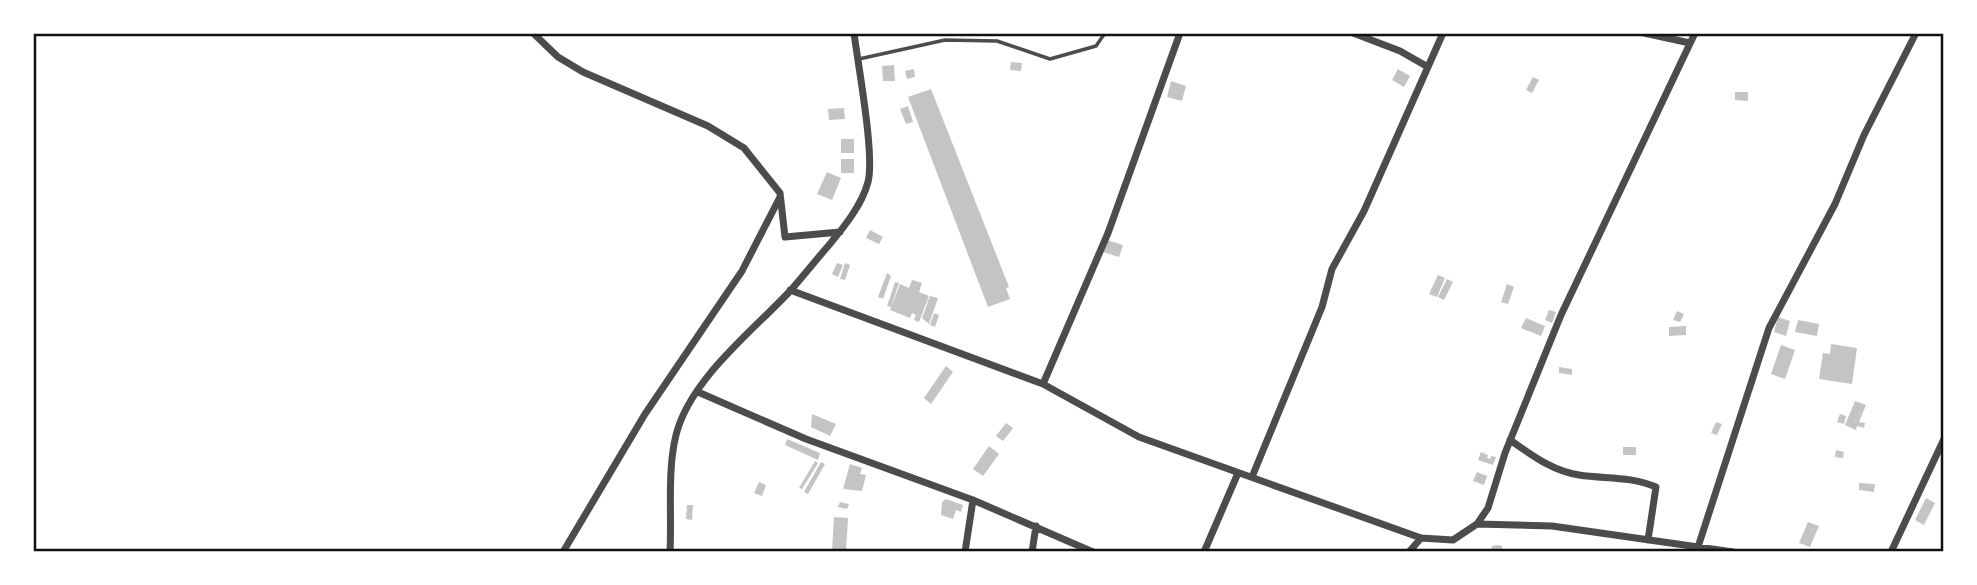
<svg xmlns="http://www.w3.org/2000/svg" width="1977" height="585" font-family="Roboto,sans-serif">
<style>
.building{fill:#c4c4c4}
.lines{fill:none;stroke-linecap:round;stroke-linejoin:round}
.service{stroke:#4c4c4c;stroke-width:3.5}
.minor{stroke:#4c4c4c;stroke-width:7}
.neatline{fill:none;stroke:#111;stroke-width:2.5}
</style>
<rect width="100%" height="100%" fill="#fff"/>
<!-- building -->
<path class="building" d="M1011,62L1022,63L1021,71L1010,70Z
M894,65L895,81H883L882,66Z
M914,69L915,77L907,79L905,71Z
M1398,69L1410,76L1404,87L1392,80Z
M1533,77L1539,80L1532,93L1526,90Z
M1171,81L1186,86L1182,101L1167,97Z
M931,89L1009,287L1006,288L1010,299L988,307L908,97Z
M1735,92H1748V101L1735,100Z
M908,106L913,122L906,124L900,109Z
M844,108L845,119L829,120L828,109Z
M841,139H854V153H841Z
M841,159H854V173H841Z
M827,172L841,178L832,200L817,194Z
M870,230L883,237L879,244L866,238Z
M1107,240L1123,245L1119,257L1103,252Z
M837,263L843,265L838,277L832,274Z
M845,263L850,265L845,280L840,279Z
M887,273L891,276L883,299L878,297Z
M1438,275L1445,278L1437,297L1429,294Z
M1447,279L1453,282L1444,300L1438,297Z
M912,280L922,283L919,292L929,296L919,322L914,320L916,315L912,313L910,318L890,310L900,284L909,288Z
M895,282L899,283L891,307L887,306Z
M1507,284L1514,287L1508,304L1501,302Z
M930,296L938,298L929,324L922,318Z
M1549,310L1556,312L1552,323L1545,320Z
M1677,311L1684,314L1680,322L1673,320Z
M934,313L939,315L935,327L930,325Z
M1778,317L1790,321L1786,336L1774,332Z
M1526,318L1545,326L1541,336L1521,328Z
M1798,320L1819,324L1817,336L1795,332Z
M1686,326V335L1669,336V327Z
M1831,344L1857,348L1852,384L1819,379L1823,353L1830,354Z
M1781,345L1795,350L1785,379L1771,374Z
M946,366L953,372L931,404L924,398Z
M1559,367L1572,369V375L1559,373Z
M1855,401L1866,405L1859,422L1865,423L1864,428L1857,426L1856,430L1845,425Z
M812,414L836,424L830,436L811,427Z
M1840,414L1846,416L1844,424L1837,422Z
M1716,422L1722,424L1717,435L1711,433Z
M1006,423L1013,428L1003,441L996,436Z
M787,439L820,453L818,460L785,445Z
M989,446L999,454L983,476L973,469Z
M1623,447H1636V455H1623Z
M1836,450L1844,452L1843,458L1835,457Z
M1481,452L1488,455L1487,458L1490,459L1491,456L1496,457L1493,465L1478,460Z
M815,461L818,463L802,489L799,488Z
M821,462L825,464L808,494L804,492Z
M850,464L862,468L860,474L866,475L862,491L843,489Z
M1477,472L1487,476L1484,485L1473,481Z
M759,482L766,485L762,496L754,493Z
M1859,483L1875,484L1874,492L1859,490Z
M1926,498L1935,503L1924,525L1915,520Z
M946,499L963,505L961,512L956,510L953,519L941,515L942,502Z
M840,502L849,504L847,509L838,507Z
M687,505H693L692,520L686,519Z
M834,517L848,518L846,552L832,551Z
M1808,522L1819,526L1810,547L1799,543Z
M1497,545L1502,546V552H1491L1492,546Z"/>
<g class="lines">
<!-- service -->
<path class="service" d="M859,59L945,40L997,41L1050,59L1096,46L1105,33"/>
<!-- minor -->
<path class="minor" d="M533,33L558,57L583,72L708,126L744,148L780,193L785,237L840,232
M1353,33L1400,51L1428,67
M1644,33L1690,43
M790,290L1043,384L1139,437L1421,538L1453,540L1477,524L1488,508L1505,453L1561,315L1695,33
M1043,384L1108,233L1180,33
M698,392L806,439L973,500L1093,552
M1510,440C1532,455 1552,471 1579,475C1606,479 1630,476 1656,487L1648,540
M1252,477L1322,307L1332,269L1364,211L1443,33
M1477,524L1552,526L1733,552
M1698,547L1769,328L1835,204L1864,135L1916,33
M563,552L645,414L742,271L780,197
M670,552C672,514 667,471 676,435C690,379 753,331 791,290C804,275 816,260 829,245C844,227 862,205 868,182C875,155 858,65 854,33
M965,552L973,500
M1032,552L1036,526
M1204,552L1238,473
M1409,552L1421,538
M1891,552L1944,439"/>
</g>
<!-- border -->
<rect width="1977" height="585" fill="none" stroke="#ffffff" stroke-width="70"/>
<rect x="35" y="35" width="1907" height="515" class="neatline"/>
</svg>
